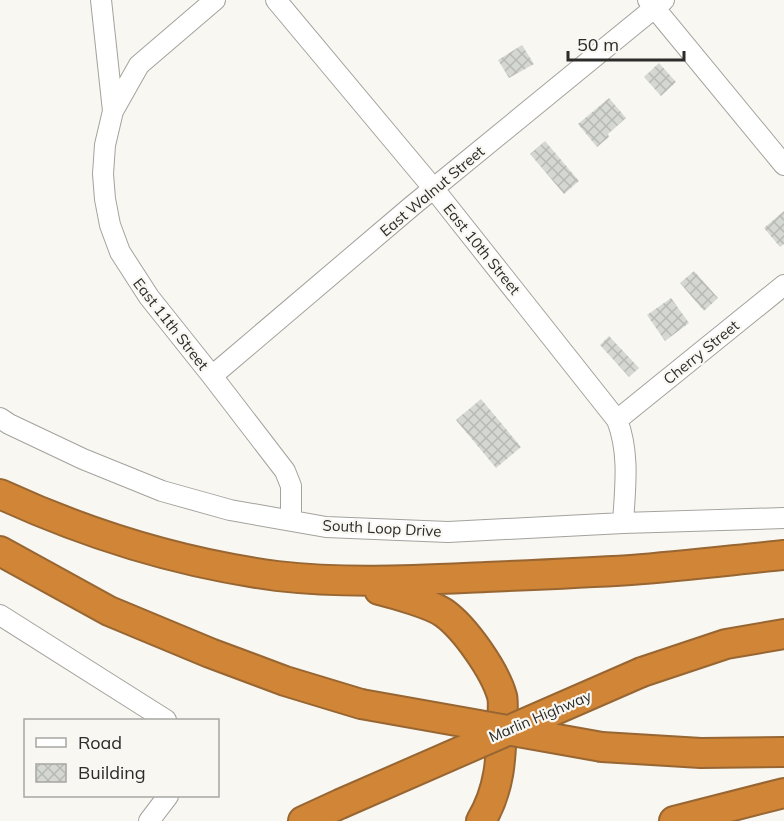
<svg xmlns="http://www.w3.org/2000/svg" width="784" height="821" font-family="Mulish,sans-serif">
<style>
.building{fill:url(#building-cross-hatch)}
.lines{fill:none;stroke-linecap:round;stroke-linejoin:round}
.minor-casing{stroke:#a3a29d;stroke-width:22}
.highway-casing{stroke:#976632;stroke-width:32}
.minor{stroke:#fff;stroke-width:20}
.highway{stroke:#d18537;stroke-width:28}
.highway-bridge-casing{stroke:#976632;stroke-width:32;stroke-linecap:butt}
.highway-bridge{stroke:#d18537;stroke-width:28}
.labels{text-anchor:middle;dominant-baseline:central;stroke-width:4.5;stroke-linejoin:round;paint-order:stroke}
.street-label{font-size:15px;fill:#2c2c2a;stroke:#f9f7f2}
</style>
<defs>
<pattern id="building-cross-hatch" width="8" height="8" patternUnits="userSpaceOnUse" patternTransform="scale(1.5)"><rect width="8" height="8" fill="#d5d7d2"/><path d="M0 0l8 8M0 8l8-8" fill="none" stroke="#b7b9b4"/></pattern>
</defs>
<rect width="100%" height="100%" fill="#f9f7f2"/>
<!-- building -->
<path class="building" d="M522,45L534,64L509,78L498,60Z
M659,63L676,82L661,96L644,77Z
M609,98L626,118L608,134L609,137L597,147L578,124Z
M545,141L579,181L564,194L530,154Z
M784,211V244L780,247L764,228Z
M694,271L718,298L704,311L680,283Z
M671,298L689,323L665,341L647,315Z
M609,336L639,368L629,377L600,345Z
M481,399L521,447L496,468L456,420Z"/>
<g class="lines">
<defs>
<path id="minor" d="M101,0L113,111L105,145L103,174L105,199L110,225L120,252L149,297L212,376L285,471L291,486V520
M276,0L434,189L617,420C630,453 625,489 623,523
M648,0L784,165
M113,111L139,65L215,0
M212,376L412,206L664,0
M0,418L9,424L83,459L162,491L230,510L326,527L448,532L623,523L784,518
M617,420L784,285
M0,615L166,720
M149,821L168,796"/>
<path id="highway" d="M0,494C89,535 180,563 277,576C347,584 416,580 486,577C534,575 582,573 631,570C682,566 733,560 784,555
M0,551L109,611L210,653L285,681L361,704
M379,590C395,594 431,604 444,613C465,628 495,671 502,696C504,704 502,715 502,723C501,759 500,789 481,821
M642,672L726,644L784,634
M602,747L701,753L784,752
M303,821L340,804
M674,821L784,793"/>
</defs>
<!-- minor casing -->
<use href="#minor" class="minor-casing"/>
<!-- highway casing -->
<use href="#highway" class="highway-casing"/>
<!-- minor -->
<use href="#minor" class="minor"/>
<!-- highway -->
<use href="#highway" class="highway"/>
<defs>
<path id="highway-bridge" d="M361,704L602,747
M340,804L642,672"/>
</defs>
<!-- highway-bridge casing -->
<use href="#highway-bridge" class="highway-bridge-casing"/>
<!-- highway-bridge -->
<use href="#highway-bridge" class="highway-bridge"/>
</g>
<g class="labels">
<!-- street labels -->
<g class="street-label">
<text transform="translate(432 191) rotate(-40)">East Walnut Street</text>
<text transform="translate(482 249) rotate(51)">East 10th Street</text>
<text transform="translate(171 324) rotate(52)">East 11th Street</text>
<text transform="translate(701 352) rotate(-39)">Cherry Street</text>
<text transform="translate(382 528) rotate(3)">South Loop Drive</text>
<text transform="translate(540 716) rotate(-23)">Marlin Highway</text>
</g>
</g>
<!-- legend -->
<rect x="24" y="719" width="195" height="78" fill="#f9f7f2" stroke="#a7a6a2" stroke-width="1.5"/>
<rect x="36" y="738" width="30" height="9" fill="#ffffff" stroke="#a7a6a2" stroke-width="1.5"/>
<text x="78" y="749" font-size="18" fill="#2c2c2a">Road</text>
<rect x="36" y="764" width="30" height="18" fill="url(#building-cross-hatch)" stroke="#a7a6a2" stroke-width="1.5"/>
<text x="78" y="779" font-size="18" fill="#2c2c2a">Building</text>
<!-- scale -->
<path d="M568 51v9h116v-9" fill="none" stroke="#2c2c2a" stroke-width="3"/>
<text x="577" y="51" font-size="18" fill="#2c2c2a" stroke="#f9f7f2" stroke-width="4.5" paint-order="stroke">50 m</text>
</svg>
